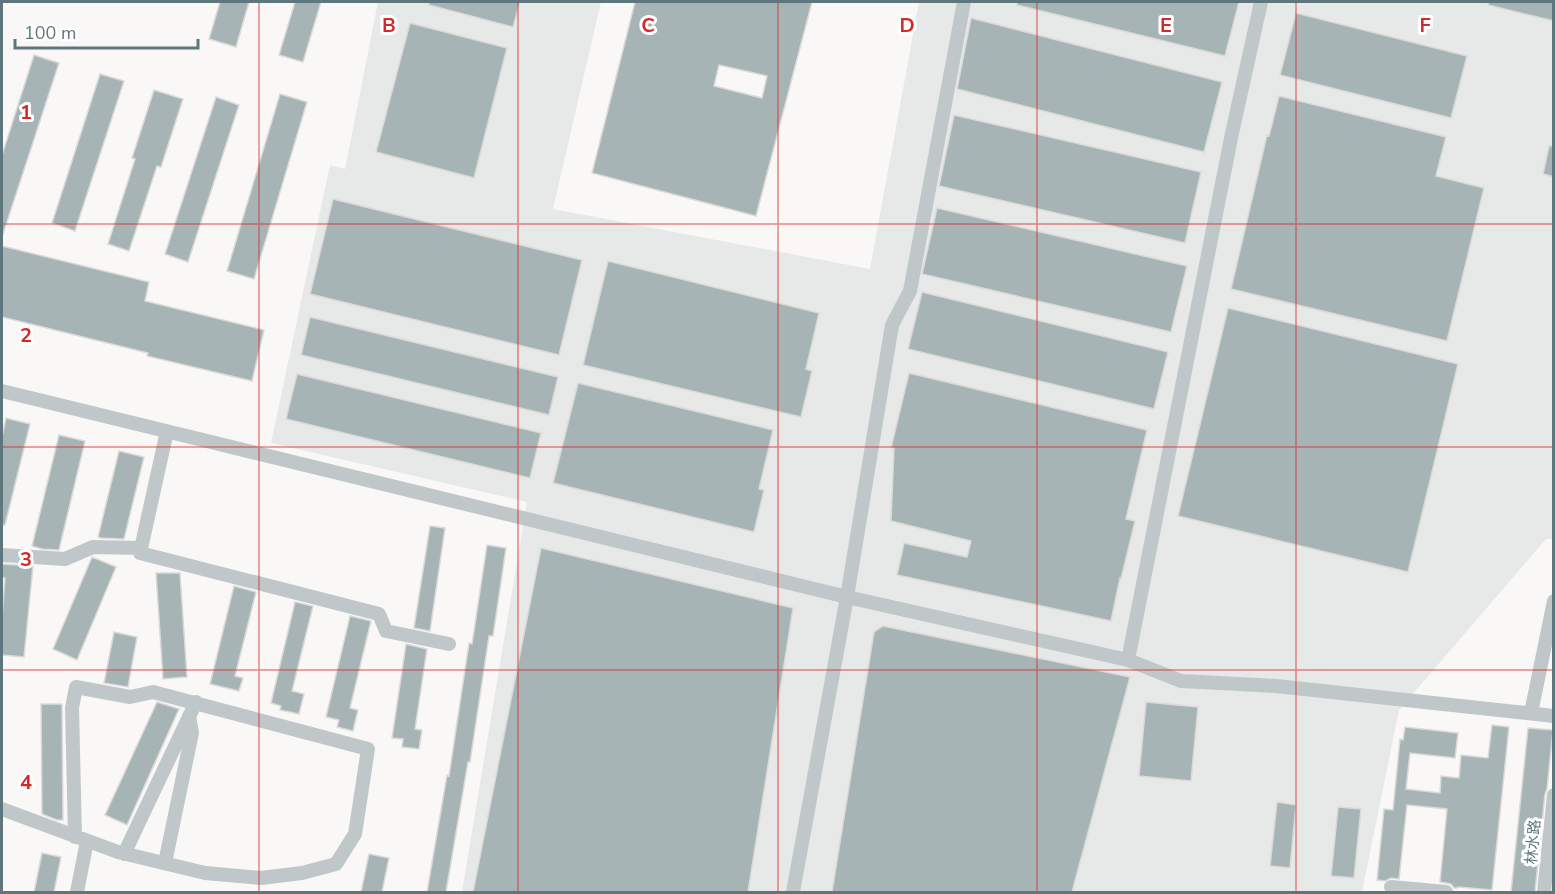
<svg xmlns="http://www.w3.org/2000/svg" width="1555" height="894" font-family="'Nunito Sans','Noto Sans SC',sans-serif">
<style>
.built{fill:#e7e8e8}
.building{fill:#a6b4b6;stroke:#dbdad9;stroke-width:1.5;fill-rule:evenodd}
.lines{fill:none;stroke-linecap:round;stroke-linejoin:round}
.minor{stroke:#c0c7c9;stroke-width:14}
.grid{fill:none;stroke:#d62828;stroke-width:1.5;stroke-opacity:0.55}
.labels{text-anchor:middle;dominant-baseline:central;stroke-width:6;stroke-linejoin:round;paint-order:stroke}
.street-label{font-size:15px;fill:#5e777c;stroke:#fff}
.grid-label{font-size:20px;text-anchor:middle;font-weight:bold;fill:#d62828;stroke:#fff;stroke-width:6;stroke-linejoin:round;paint-order:stroke}
</style>
<rect width="100%" height="100%" fill="#f9f8f7"/>
<!-- built -->
<path class="built" d="M378,2H601L553,209L870,269L919,2H1553V539H1546L1399,710L1362,892H462L527,502L271,443L330,165L345,169Z"/>
<!-- building -->
<path class="building" d="M220,2H249L236,47L209,39Z
M295,2H321L303,62L279,55Z
M429,2H520L513,27L429,5Z
M635,2H812L756,216L592,173ZM719,65L767,76L762,98L714,86Z
M1017,2H1239L1225,56L1017,5Z
M1489,2H1554V21L1488,5Z
M1296,13L1467,56L1451,118L1280,75Z
M971,18L1222,82L1204,152L957,89Z
M410,23L507,48L474,178L376,152Z
M34,55L59,63L3,234L2,233V155Z
M100,74L124,81L75,231L52,223Z
M154,90L183,99L161,167L157,166L129,251L108,244L135,159L132,158Z
M280,94L307,102L254,279L227,271Z
M1279,96L1446,137L1436,176L1484,188L1447,341L1231,289L1267,135L1269,136Z
M216,97L239,105L188,262L165,254Z
M954,115L1201,172L1185,243L939,186Z
M1549,146H1554V177L1543,174Z
M333,199L582,260L559,355L310,294Z
M937,208L1187,266L1171,332L922,274Z
M2,246L149,282L145,301L264,330L252,381L147,356L148,353L2,317Z
M608,261L819,313L806,369L812,371L801,417L583,365Z
M922,292L1168,352L1154,409L908,349Z
M1228,308L1458,364L1408,572L1178,516Z
M310,317L558,377L549,415L301,355Z
M909,373L1147,430L1126,519L1135,521L1121,579L1120,578L1111,621L897,575L904,543L967,557L971,541L891,521L894,448H891Z
M297,374L541,433L530,478L286,419Z
M578,383L773,430L759,489L764,490L754,532L553,483Z
M6,418L30,424L5,525H2V437Z
M59,435L85,441L59,550L42,549L32,546Z
M119,451L144,457L124,539L101,538L98,537Z
M430,526L445,528L430,631L414,628Z
M487,545L506,548L493,636H489L470,762H468L446,892H427L447,775L449,776L469,643L472,644Z
M541,548L793,608L748,892H473Z
M92,557L116,567L77,660L53,649Z
M2,564L33,566L24,657L2,655V618L5,578L2,577Z
M156,573H180L187,677L163,679Z
M234,586L256,592L235,676L243,678L239,691L210,684Z
M295,602L313,606L292,691L304,694L299,714L280,710L281,706L271,703Z
M350,616L371,621L350,708L358,710L353,731L337,727L339,720L326,717Z
M883,626L1130,677L1072,892H832L874,632Z
M114,632L137,637L128,687L104,683Z
M406,644L427,649L415,729L422,730L419,749L402,747L403,739L392,738Z
M157,702L179,709L127,825L105,815Z
M1146,702L1198,707L1191,781L1139,776Z
M41,704H62L63,820H57L42,814Z
M1492,725L1509,727L1492,890L1458,887L1457,888H1454L1451,884L1440,882L1447,809L1407,805L1399,879L1391,878L1385,881L1377,880L1384,809L1393,810L1400,739L1403,740L1405,727L1458,733L1455,758L1410,753L1406,789L1440,793L1441,776L1459,778L1461,755L1488,758Z
M1528,728L1553,730L1547,789L1545,794L1535,892H1511Z
M1277,802L1296,805L1290,868L1270,866Z
M1338,807L1361,809L1354,878L1331,876Z
M42,853L61,857L54,892H34Z
M369,854L389,858L382,892H361Z"/>
<g class="lines">
<!-- minor -->
<path class="minor" d="M2,391L847,597L1128,660L1181,681L1276,686L1554,716
M167,431L140,553L379,614L386,631L449,644
M2,555L65,559L93,547L141,548
M1128,660L1232,133L1261,2
M1531,713L1554,601
M2,809L118,852L205,873L261,878L302,873L336,864L355,834L368,749L153,692L130,697L76,687L72,708L75,837
M124,854L196,702
M165,863L192,733L189,716
M1391,887L1446,892
M77,892L87,841
M793,892L847,597L892,325L910,291L964,2
M1544,892L1554,795"/>
</g>
<!-- grid -->
<path class="grid" d="M259,2V892M518,2V892M778,2V892M1037,2V892M1296,2V892M2,224H1554M2,447H1554M2,670H1554"/>
<g class="labels">
<!-- street labels -->
<g class="street-label">
<text transform="translate(1533 842) rotate(-85)">林水路</text>
</g>
</g>
<g class="grid-label">
<text x="389" y="32">B</text>
<text x="648" y="32">C</text>
<text x="907" y="32">D</text>
<text x="1166" y="32">E</text>
<text x="1425" y="32">F</text>
<text x="26" y="119">1</text>
<text x="26" y="342">2</text>
<text x="26" y="566">3</text>
<text x="26" y="789">4</text>
</g>
<!-- border -->
<rect width="1555" height="894" fill="none" stroke="#5e777c" stroke-width="6"/>
<!-- scale -->
<path d="M15 39v9h183v-9" fill="none" stroke="#5e777c" stroke-width="3"/>
<text x="24" y="39" font-size="18" fill="#5e777c" stroke="#ffffff" stroke-width="4.5" paint-order="stroke">100 m</text>
</svg>
